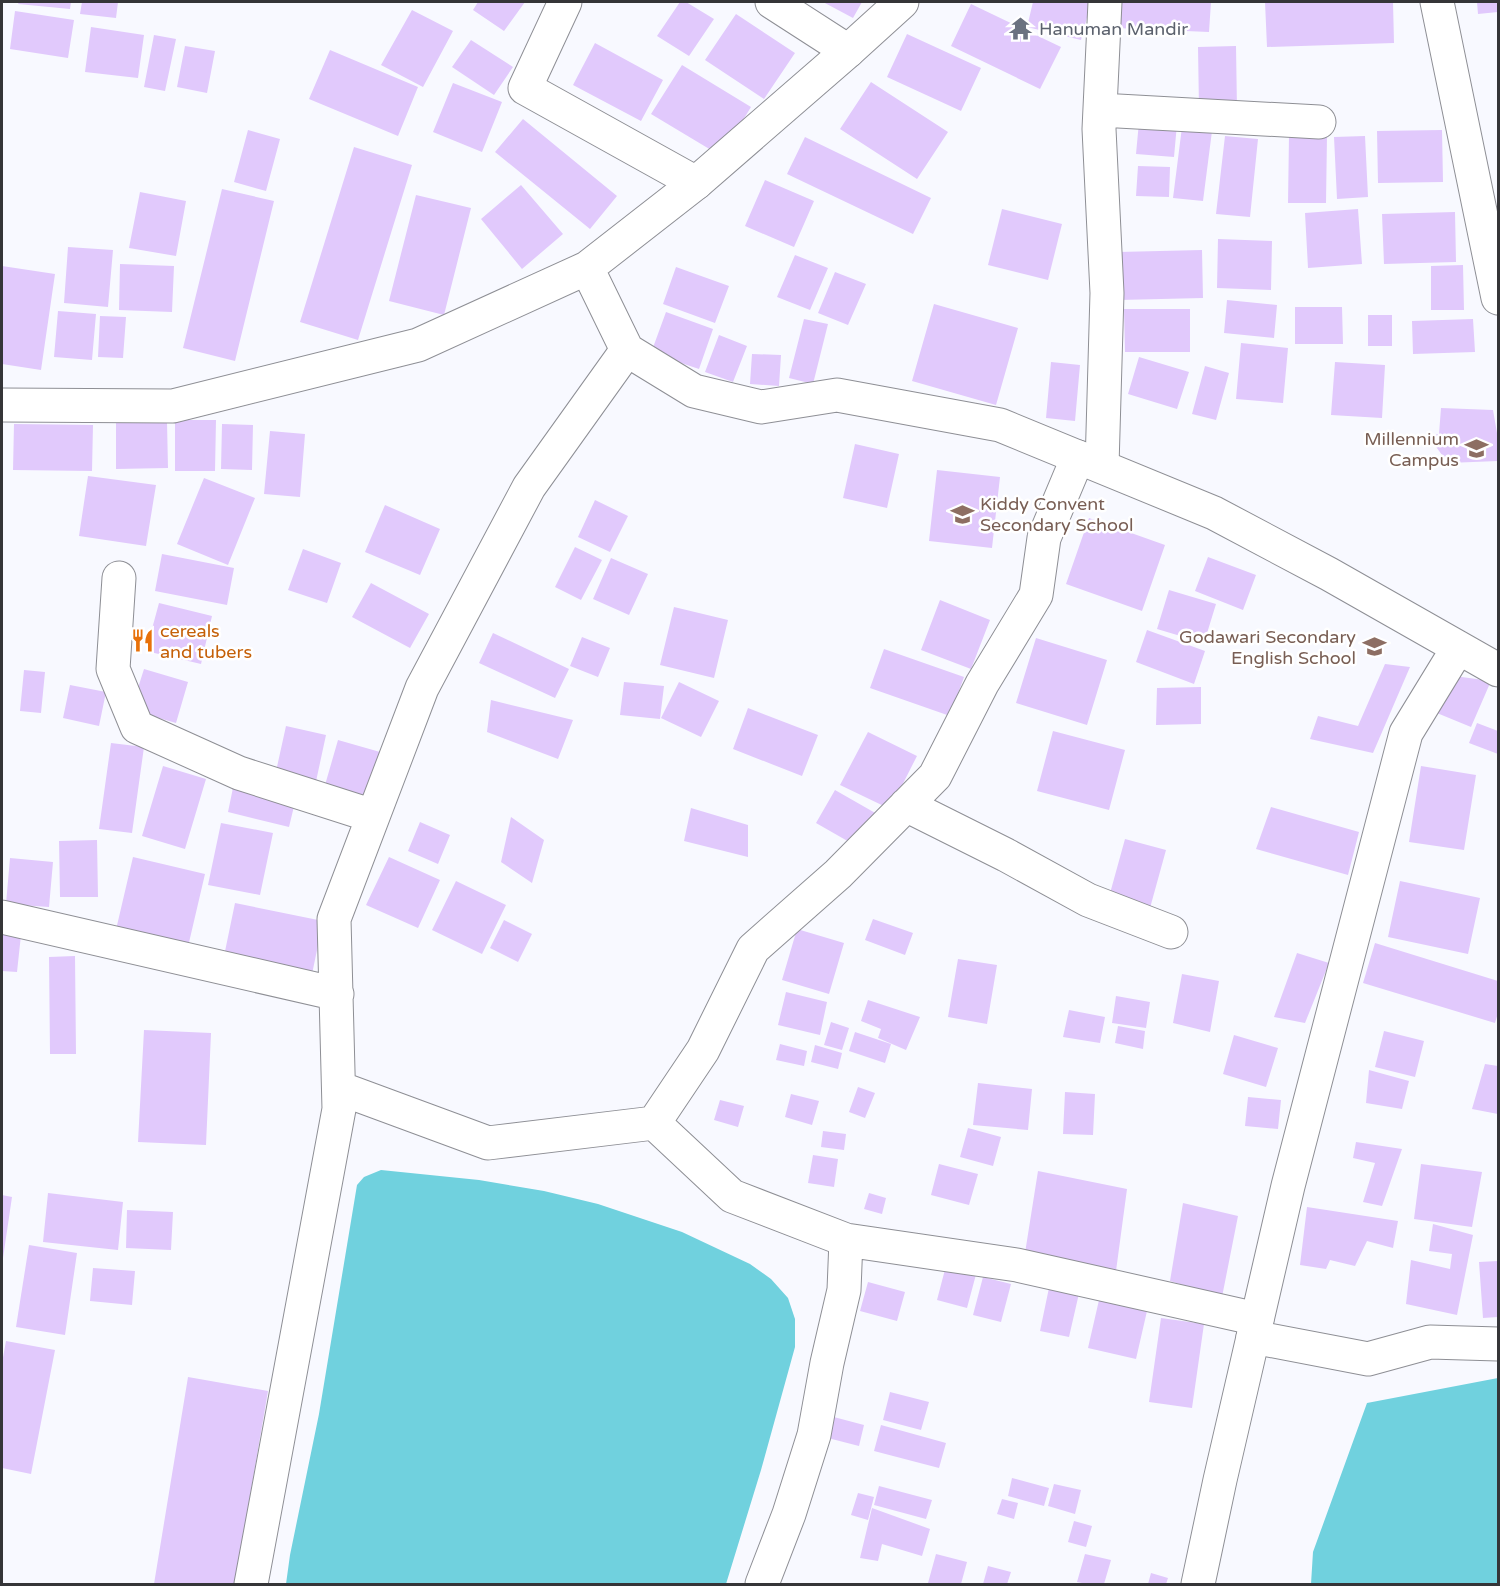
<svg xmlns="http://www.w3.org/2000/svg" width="1500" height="1586" font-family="'Varela Round',sans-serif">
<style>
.water{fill:#70d1de}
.building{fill:#e1c9fc}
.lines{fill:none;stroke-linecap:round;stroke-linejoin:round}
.street-casing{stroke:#8e8f95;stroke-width:35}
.secondary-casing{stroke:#8e8f95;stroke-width:35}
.street{stroke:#fff;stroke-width:33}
.secondary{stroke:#fff;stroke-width:33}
.labels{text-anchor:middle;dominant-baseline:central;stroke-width:5;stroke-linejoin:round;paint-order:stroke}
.worship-label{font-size:18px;fill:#5b616d;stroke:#fff;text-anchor:start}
.education-label{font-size:18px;fill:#785e54;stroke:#fff;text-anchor:end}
.food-label{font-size:18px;fill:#c56008;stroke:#fff;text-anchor:start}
</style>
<rect width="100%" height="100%" fill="#f8f9ff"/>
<!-- water -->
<path class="water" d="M381,1170L479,1180L544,1191L598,1204L682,1232L750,1264L771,1279L788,1298L795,1319V1347L761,1470L726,1584H286L290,1555L319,1414L357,1185L364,1177Z
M1498,1378V1584H1311L1313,1552L1367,1403Z"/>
<!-- building -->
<path class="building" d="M19,2H71L70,9L18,4Z
M82,2H118L116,18L80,14Z
M478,2H525L504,31L473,10Z
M680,2H686L714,19L689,56L657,36Z
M823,2H862L853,18Z
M1033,2H1091L1081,40L1027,27Z
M1118,2H1211L1209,32L1116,28Z
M1265,2H1393L1394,43L1267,47Z
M1477,2H1498V12L1478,14Z
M971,4L1061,47L1040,89L951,46Z
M412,10L453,31L423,87L381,65Z
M15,11L74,20L68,58L10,49Z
M736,14L795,53L764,99L705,60Z
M91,27L144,35L138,78L85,72Z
M907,34L981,68L961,111L887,77Z
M154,35L176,39L165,91L144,87Z
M471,40L513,67L494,95L452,67Z
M595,43L663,80L641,121L573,85Z
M185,46L215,51L207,93L177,87Z
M1236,46L1237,110L1199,109L1198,47Z
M330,50L418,87L398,136L309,99Z
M682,65L751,107L721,156L651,114Z
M871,82L948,132L917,179L840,129Z
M453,83L502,102L482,152L433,132Z
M523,119L617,196L590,229L495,152Z
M1139,122L1177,124L1174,157L1136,154Z
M1182,127L1212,131L1203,201L1173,198Z
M248,130L280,139L266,191L234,182Z
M1442,130L1443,182L1378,183L1377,131Z
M1225,136L1258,139L1250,217L1216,214Z
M1289,136H1327L1326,203H1288Z
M1365,136L1368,197L1337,199L1334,137Z
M805,137L931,198L913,234L787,174Z
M354,147L412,165L358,340L300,322Z
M1138,166L1170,167L1169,197L1136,196Z
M765,180L814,201L794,247L745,226Z
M521,185L563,234L522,269L481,219Z
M222,189L274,201L235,361L183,348Z
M140,192L186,201L176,256L129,248Z
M416,195L471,208L444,315L389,301Z
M1002,209L1062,224L1048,280L988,265Z
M1358,209L1362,264L1308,268L1305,213Z
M1455,212L1456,262L1384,264L1382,214Z
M1218,239L1272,241L1271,290L1217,288Z
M68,247L113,250L108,307L64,303Z
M1202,250L1203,298L1119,300L1118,252Z
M795,255L828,268L810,310L777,297Z
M120,264L174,266L172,312L119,310Z
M1463,265L1464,310H1431V266Z
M2,266L55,274L41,370L2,364Z
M676,267L729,286L715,323L663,304Z
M835,272L866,284L848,325L818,313Z
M1227,300L1277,305L1274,338L1224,333Z
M934,304L1018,328L996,405L912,381Z
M1295,307H1342L1343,344H1295Z
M1124,309H1190V352H1125Z
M58,311L96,314L92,360L54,357Z
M666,312L713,329L699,369L651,353Z
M1368,315H1392V346H1368Z
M100,316L126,317L123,358L98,357Z
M804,319L828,324L813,384L789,378Z
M1473,319L1475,352L1413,354L1412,321Z
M719,335L747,346L733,382L705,372Z
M1241,343L1288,348L1283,403L1236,399Z
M752,354L781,355L779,386L750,384Z
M1139,357L1189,372L1177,409L1128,394Z
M1051,362L1080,365L1075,421L1046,418Z
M1335,362L1385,365L1382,418L1331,415Z
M1205,366L1229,373L1216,420L1192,414Z
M1441,408L1493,410L1497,433L1498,434V461L1448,463L1428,436L1439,434Z
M175,420H216L215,471H175Z
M116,422H167L168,468L116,469Z
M14,424L93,425L92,471L13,470Z
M222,424L253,425L252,470L221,469Z
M270,431L305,434L300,497L264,494Z
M855,444L899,454L887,508L843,498Z
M937,470L1000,477L992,548L929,541Z
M88,476L156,485L146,546L79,536Z
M204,478L255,498L228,565L177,544Z
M595,500L628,516L610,552L578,537Z
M385,505L440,529L420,575L365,552Z
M1089,518L1165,545L1142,611L1066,584Z
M575,547L602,560L581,600L555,587Z
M303,549L341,563L327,603L288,590Z
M162,554L234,568L227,605L155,591Z
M1208,557L1256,575L1243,610L1195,591Z
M611,558L648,574L629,615L593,599Z
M371,583L429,614L410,648L352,617Z
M1169,590L1216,604L1204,643L1157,629Z
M940,600L990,620L971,669L921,650Z
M159,603L212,616L201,664L146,651Z
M674,607L728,620L714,678L660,665Z
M1147,630L1205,651L1194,684L1136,662Z
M493,633L569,669L555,698L479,663Z
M582,637L610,648L598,677L570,666Z
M1036,638L1107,660L1087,725L1016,703Z
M884,649L964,677L950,716L870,688Z
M1385,664L1410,667L1373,753L1310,739L1318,716L1358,726Z
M144,669L188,682L176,723L131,710Z
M24,670L45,672L41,713L20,711Z
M1447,675L1491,681L1471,727L1432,711Z
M624,682L664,686L660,719L620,715Z
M679,682L719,701L701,737L661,718Z
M70,685L106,692L99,726L63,718Z
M1201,687V724L1156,725L1157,688Z
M491,700L573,720L558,759L487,732Z
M748,708L818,735L802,776L733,749Z
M1477,723L1498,731V754L1469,743Z
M286,726L326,735L315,786L275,776Z
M1053,731L1125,750L1109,810L1037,791Z
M868,732L917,756L890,809L840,785Z
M338,740L380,752L364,804L323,792Z
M111,743L144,747L132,833L99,829Z
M163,766L206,779L185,849L142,836Z
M1421,766L1476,775L1464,850L1409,842Z
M234,783L296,798L289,827L228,812Z
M835,790L877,814L858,847L816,823Z
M1271,807L1359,832L1348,875L1256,849Z
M691,808L748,825V857L684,841Z
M511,817L544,840L532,883L501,862Z
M420,822L450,835L438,864L408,851Z
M221,823L273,833L260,895L208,885Z
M1125,839L1166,850L1150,908L1109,897Z
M97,840L98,897H60L59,841Z
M133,857L205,874L187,951L115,934Z
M389,857L440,880L418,928L366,905Z
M10,858L53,862L49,907L6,904Z
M456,881L506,905L482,954L432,930Z
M1400,881L1480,898L1468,954L1388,937Z
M235,903L323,921L311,979L223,961Z
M873,919L913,933L905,955L865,940Z
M504,920L532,934L518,962L490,948Z
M797,929L844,943L829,994L782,980Z
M2,933L21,935L17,972L2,971Z
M1375,943L1498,981V1013L1495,1023L1363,983Z
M1297,953L1329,963L1305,1023L1274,1017Z
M75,956L76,1054H50L49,957Z
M958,959L997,965L987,1024L948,1017Z
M1182,974L1219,981L1210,1032L1173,1023Z
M786,992L827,1002L820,1035L778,1025Z
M1116,996L1150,1002L1146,1028L1112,1023Z
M868,1000L920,1017L906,1050L878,1038L881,1029L861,1021Z
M1069,1010L1105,1017L1100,1043L1063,1037Z
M831,1022L849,1028L842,1050L824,1045Z
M1118,1026L1145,1031L1143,1049L1115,1043Z
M144,1030L211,1033L206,1145L138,1142Z
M1384,1031L1424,1041L1415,1077L1375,1067Z
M855,1032L891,1044L885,1063L849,1051Z
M1234,1035L1278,1048L1266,1087L1223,1074Z
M780,1044L807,1051L804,1066L776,1060Z
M815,1045L842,1053L838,1069L811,1062Z
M1485,1064L1498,1066V1114L1472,1109Z
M1369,1070L1409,1081L1402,1109L1366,1103Z
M978,1083L1032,1089L1028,1130L973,1125Z
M858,1087L875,1093L865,1118L849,1112Z
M1065,1092L1095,1094L1093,1135L1063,1134Z
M791,1094L819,1101L812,1125L785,1117Z
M1248,1097L1281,1100L1278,1129L1245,1126Z
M720,1100L744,1106L738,1127L714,1120Z
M968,1128L1001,1137L993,1166L960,1157Z
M823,1131L846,1134L844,1150L821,1147Z
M1356,1142L1402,1149L1382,1206L1363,1202L1375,1163L1353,1158Z
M813,1155L838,1159L834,1187L808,1183Z
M939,1164L978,1174L969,1205L931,1195Z
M1421,1164L1482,1172L1472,1227L1414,1219Z
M1038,1171L1127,1189L1116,1271L1025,1253Z
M48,1193L123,1202L118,1250L43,1242Z
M869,1193L886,1198L882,1214L864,1209Z
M2,1195L12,1197L3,1258H2Z
M1183,1203L1238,1216L1222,1297L1170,1281Z
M1307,1207L1398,1221L1393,1248L1367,1241L1355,1266L1330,1260L1326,1269L1300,1265Z
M127,1210L173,1212L171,1250L126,1248Z
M1433,1224L1473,1235L1457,1315L1406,1304L1411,1260L1450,1269L1452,1254L1429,1251Z
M29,1245L77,1253L65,1335L16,1327Z
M948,1258L978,1267L967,1308L937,1300Z
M1498,1261V1317L1483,1318L1479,1262Z
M93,1268L135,1271L132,1305L90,1301Z
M983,1277L1011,1284L1001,1322L973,1315Z
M868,1282L905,1292L897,1321L860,1311Z
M1050,1283L1080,1289L1069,1337L1040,1331Z
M1099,1300L1147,1311L1136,1359L1088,1348Z
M1161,1318L1204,1324L1192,1408L1149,1402Z
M6,1341L55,1350L31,1474L2,1468V1363Z
M188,1377L268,1391L235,1584H154Z
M890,1392L929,1402L921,1430L883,1420Z
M830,1416L864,1425L859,1446L824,1437Z
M881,1425L946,1443L939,1468L874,1451Z
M1012,1478L1049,1488L1044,1506L1008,1496Z
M1054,1484L1081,1490L1075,1514L1048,1506Z
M879,1486L932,1500L926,1519L874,1505Z
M858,1493L874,1497L868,1520L851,1515Z
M1002,1499L1018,1503L1014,1519L997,1514Z
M872,1508L930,1529L922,1556L882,1544L878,1561L860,1558Z
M1074,1521L1092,1526L1086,1547L1068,1542Z
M936,1554L967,1562L961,1584L928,1583Z
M1085,1554L1111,1560L1104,1584H1087L1077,1582Z
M988,1566L1011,1572L1007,1584H983Z
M1151,1573L1168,1578L1166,1584H1148Z"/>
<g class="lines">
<defs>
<path id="street" d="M565,2L525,88L696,183
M772,2L848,51
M1100,110L1319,122
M1078,457L1044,538L1036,595L982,684L935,776L838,874L753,949L703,1050L654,1123L732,1196L846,1240L1017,1265L1257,1319
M1102,466L1107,293L1099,129L1105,2
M119,578L113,669L137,727L239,773L373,816
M906,805L1006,855L1088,900L1171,932
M2,917L337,994
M339,1088L488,1143L654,1123
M1253,1337L1368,1359L1430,1342L1498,1344
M251,1584L339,1109L334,919L422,688L529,487L627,350
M762,1584L789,1514L814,1435L827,1363L844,1290L846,1240"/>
<path id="secondary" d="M1437,2L1498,298
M587,268L627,350L694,391L761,407L837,395L1000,425L1214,513L1329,574L1498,670
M2,405L173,406L418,345L587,268L696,183L848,51L902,2
M1198,1584L1220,1480L1288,1186L1406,733L1458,648"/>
</defs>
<!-- street casing -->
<use href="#street" class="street-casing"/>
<!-- secondary casing -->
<use href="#secondary" class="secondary-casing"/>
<!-- street -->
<use href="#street" class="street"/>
<!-- secondary -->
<use href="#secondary" class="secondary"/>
</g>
<!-- icons -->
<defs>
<symbol id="temple-bare" viewBox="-9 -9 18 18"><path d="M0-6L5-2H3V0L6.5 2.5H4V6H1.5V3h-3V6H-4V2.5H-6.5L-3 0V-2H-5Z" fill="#6b7280" stroke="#fff" stroke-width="2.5" paint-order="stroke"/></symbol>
<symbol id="school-bare" viewBox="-9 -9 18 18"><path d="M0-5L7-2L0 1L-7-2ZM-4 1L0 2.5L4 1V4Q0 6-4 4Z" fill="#8d6e63" stroke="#fff" stroke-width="2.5" paint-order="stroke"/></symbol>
<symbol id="restaurant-bare" viewBox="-9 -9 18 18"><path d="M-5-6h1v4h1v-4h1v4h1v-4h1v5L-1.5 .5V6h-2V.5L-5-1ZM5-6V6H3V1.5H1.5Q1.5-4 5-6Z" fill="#e8710a" stroke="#fff" stroke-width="2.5" paint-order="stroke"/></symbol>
</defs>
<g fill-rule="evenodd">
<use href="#temple-bare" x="1004" y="12" width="33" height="33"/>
<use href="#school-bare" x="1460" y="432" width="33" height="33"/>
<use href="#school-bare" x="946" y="498" width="33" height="33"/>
<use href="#restaurant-bare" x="126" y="624" width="33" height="33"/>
<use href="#school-bare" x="1358" y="630" width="33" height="33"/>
</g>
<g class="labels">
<!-- worship labels -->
<g class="worship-label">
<text x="1039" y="29">Hanuman Mandir</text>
</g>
<!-- education labels -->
<g class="education-label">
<text x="1459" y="439">Millennium<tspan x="1459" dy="21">Campus</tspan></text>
<text x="980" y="504" text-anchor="start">Kiddy Convent<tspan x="980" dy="21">Secondary School</tspan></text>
<text x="1356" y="637">Godawari Secondary<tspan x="1356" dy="21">English School</tspan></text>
</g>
<!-- food labels -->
<g class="food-label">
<text x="160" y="631">cereals<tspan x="160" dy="21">and tubers</tspan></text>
</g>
</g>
<!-- border -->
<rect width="1500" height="1586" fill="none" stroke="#353538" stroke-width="6"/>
</svg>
